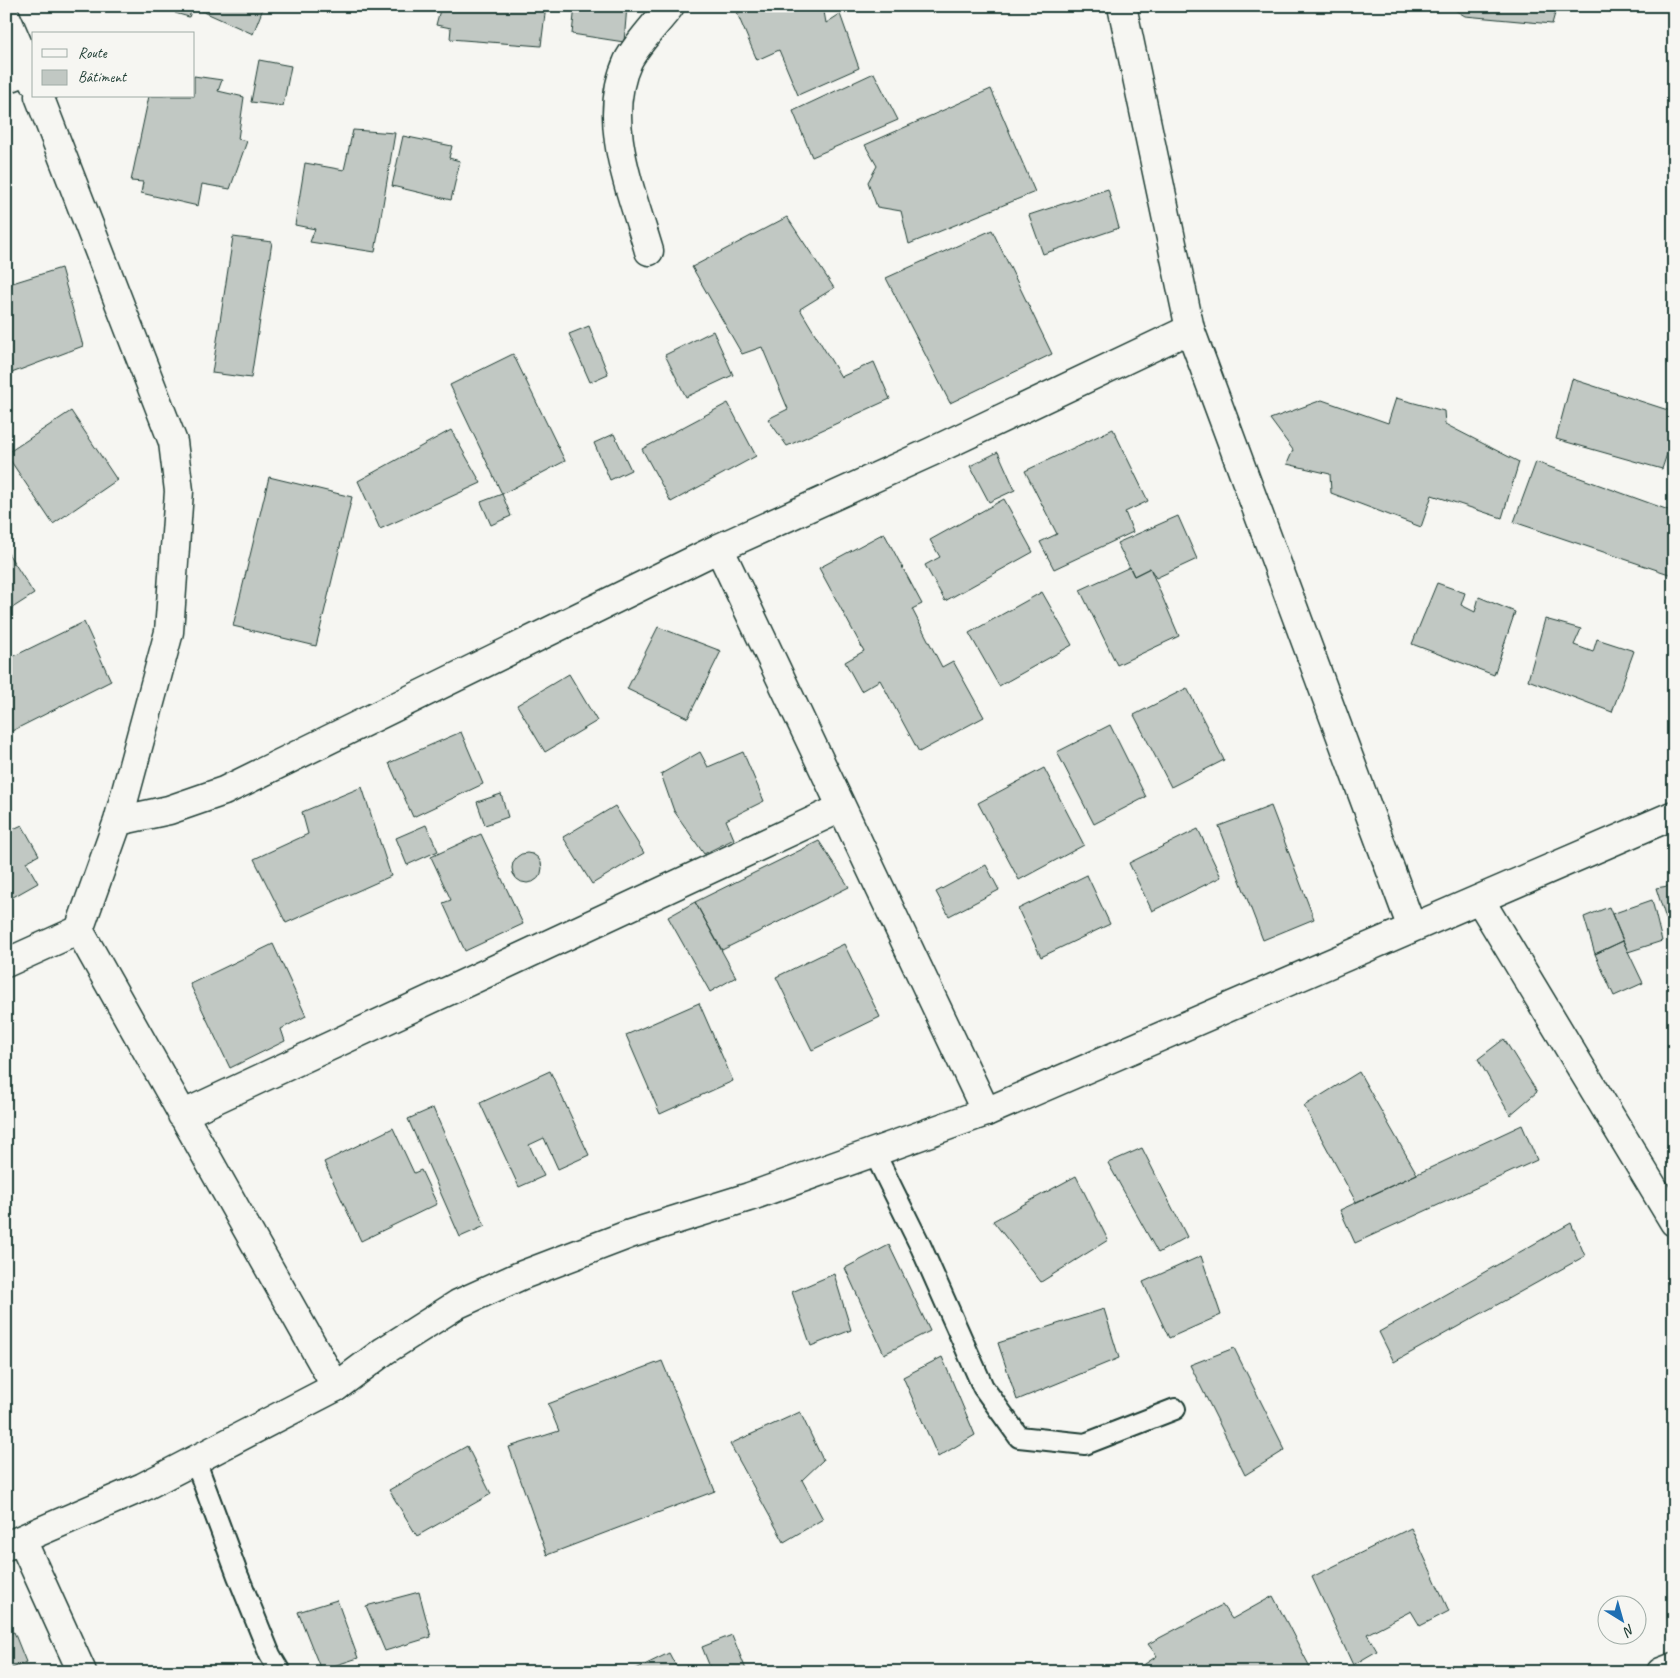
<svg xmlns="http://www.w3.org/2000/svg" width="1680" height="1678" font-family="Caveat,sans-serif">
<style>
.building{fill:#c1c8c3;stroke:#1f3d34}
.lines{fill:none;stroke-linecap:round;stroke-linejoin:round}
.service-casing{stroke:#1f3d34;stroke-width:24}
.minor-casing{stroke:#1f3d34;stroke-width:31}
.tertiary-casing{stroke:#1f3d34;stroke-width:31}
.service{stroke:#f6f6f2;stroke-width:20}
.minor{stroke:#f6f6f2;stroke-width:28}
.tertiary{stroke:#f6f6f2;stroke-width:28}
</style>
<rect width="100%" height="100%" fill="#f6f6f2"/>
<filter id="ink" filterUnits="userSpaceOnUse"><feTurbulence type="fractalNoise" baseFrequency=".02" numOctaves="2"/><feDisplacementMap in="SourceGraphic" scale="10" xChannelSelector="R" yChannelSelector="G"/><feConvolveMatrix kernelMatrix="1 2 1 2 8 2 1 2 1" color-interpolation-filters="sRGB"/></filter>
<g filter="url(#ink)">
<!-- building -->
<path class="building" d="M178,6H264L253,34L193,7L189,17L175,13Z
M441,6H546L541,46L450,39L451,28L436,25Z
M575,6H627L624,42L572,34Z
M754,6H823L826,23L840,14L859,68L798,95L779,50L757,60L737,13Z
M1448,6H1557L1552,24L1465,16Z
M259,60L291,66L283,106L251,102Z
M874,73L898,120L812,157L793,111Z
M194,76L222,80L218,91L244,97L238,139L247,141L230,189L202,184L198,206L141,193L143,182L131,181L149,96H194Z
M991,89L1035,192L909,244L901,211L877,207L868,182L877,166L865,145Z
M353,130L395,133L375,252L310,242L315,229L295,225L305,163L344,170Z
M403,136L452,146L449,158L460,161L451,200L392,186Z
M1108,189L1119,228L1043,254L1029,215Z
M787,217L834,288L800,309L841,377L874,362L890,399L787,446L768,419L788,409L762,347L742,354L692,267Z
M992,230L1052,354L950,403L886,278Z
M233,237L272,242L251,378L212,373Z
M61,268L83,346L9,374L6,363V285Z
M589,326L608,374L590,382L569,334Z
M713,331L733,375L686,397L665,355Z
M513,354L565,461L502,494L450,385Z
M1572,379L1674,412V433L1662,469L1556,439Z
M1396,398L1444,411L1445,424L1519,462L1502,518L1432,495L1421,527L1331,493L1330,474L1287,464L1293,450L1270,419L1322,400L1388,423Z
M728,403L756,456L671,502L642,449Z
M71,411L117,480L53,524L6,454Z
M1113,429L1148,501L1125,512L1133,532L1054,569L1040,542L1057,534L1025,471Z
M451,430L481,483L380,529L358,481Z
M614,434L631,470L610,480L594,443Z
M998,452L1015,490L989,502L970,466Z
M1536,462L1674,512V568L1672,575L1514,522Z
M269,477L352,497L316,646L233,626Z
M502,494L511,516L491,525L481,502Z
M1004,499L1033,552L945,601L925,565L940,557L930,540Z
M1178,516L1197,559L1156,578L1150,568L1134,576L1117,543Z
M884,533L922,604L912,609L942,667L953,661L984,717L919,752L880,680L861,691L845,662L864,651L819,568Z
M6,550L34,594L6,612Z
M1130,567L1134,576L1150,568L1179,636L1117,665L1080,590Z
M1437,583L1465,593L1461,605L1475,612L1479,597L1515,612L1494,675L1412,644Z
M1042,592L1072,645L999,686L969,633Z
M1545,619L1581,629L1574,645L1593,652L1597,639L1634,651L1612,712L1528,680Z
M84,622L111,681L6,734V660Z
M658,627L721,651L688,718L627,689Z
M569,674L597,721L545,752L517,705Z
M1187,688L1224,760L1171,787L1134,715Z
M1110,725L1146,797L1094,824L1057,752Z
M461,732L483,784L413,817L389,763Z
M700,752L708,767L743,752L764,801L726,820L734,839L704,854L674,811L661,774Z
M1044,768L1084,845L1019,880L978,803Z
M362,787L391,876L286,923L254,859L308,834L302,812Z
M501,794L508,817L485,825L477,802Z
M615,806L644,853L592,884L563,837Z
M1271,806L1314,919L1263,940L1219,826Z
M22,825L39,855L26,862L38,883L6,901V830L7,832Z
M426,825L438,851L407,865L396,838Z
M1198,829L1221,877L1152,911L1129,863Z
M481,834L523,924L465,951L443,903L451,900L431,857Z
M819,841L849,887L722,950L695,902Z
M512 868a15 15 0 1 1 30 0a15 15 0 1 1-30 0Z
M986,865L999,890L949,916L936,892Z
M1087,875L1110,924L1041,957L1018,909Z
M1674,885V917L1666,919L1656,888Z
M1652,900L1662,941L1628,952L1612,914Z
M695,902L736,977L710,992L668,917Z
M1609,907L1623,941L1595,954L1584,917Z
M1623,941L1643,983L1614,996L1595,954Z
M273,944L306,1016L281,1029L285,1041L230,1068L190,984Z
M844,944L880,1017L812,1050L776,977Z
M699,1003L733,1081L660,1114L626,1035Z
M1504,1039L1537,1092L1510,1115L1478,1059Z
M550,1071L589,1155L558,1169L544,1138L529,1145L544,1176L519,1187L480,1103Z
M1359,1072L1417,1174L1356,1202L1304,1106Z
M433,1108L485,1226L460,1237L408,1119Z
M1522,1125L1537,1160L1355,1243L1340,1210Z
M393,1128L414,1173L421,1170L437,1204L361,1241L324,1162Z
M1142,1148L1187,1237L1158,1253L1108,1163Z
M1076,1176L1108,1240L1041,1282L993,1221Z
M1571,1223L1585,1256L1394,1362L1379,1332Z
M889,1245L930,1331L884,1354L845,1268Z
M1201,1256L1221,1315L1169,1338L1143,1282Z
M834,1274L851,1330L811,1346L792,1292Z
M1104,1309L1119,1358L1017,1400L998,1343Z
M1234,1348L1285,1450L1245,1475L1190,1365Z
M942,1357L975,1435L938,1457L903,1377Z
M662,1361L715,1491L547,1555L509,1447L559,1431L548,1404Z
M800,1412L823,1460L802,1480L823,1519L784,1542L730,1444Z
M467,1446L491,1494L417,1536L389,1490Z
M1411,1528L1449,1611L1420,1626L1411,1611L1367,1634L1377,1651L1353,1665L1312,1577Z
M419,1592L431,1637L385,1651L366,1606Z
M1273,1596L1311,1669L1306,1672H1133L1157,1656L1148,1644L1222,1605L1232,1619Z
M337,1600L358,1658L321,1670L298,1612Z
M14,1632L26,1662L6,1671V1635Z
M732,1635L747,1672H712L702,1647Z
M669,1653L679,1672H630Z"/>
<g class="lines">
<defs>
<path id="service" d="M874,1152L921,1247L983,1387L1019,1437L1085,1444L1175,1409
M195,1460L238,1576L270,1655L280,1672"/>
<path id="minor" d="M6,17L34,82
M6,79L29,70
M649,251C632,192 600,121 628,61C637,43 658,22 670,6
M719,548L986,1112
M118,821L169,810L224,791L719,548L931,452L1190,329
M79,930L336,1387
M6,963L79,930L118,821L169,632L179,491L173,442L39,96
M182,1115L841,808
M22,1540L82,1672
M1661,1672L1674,1667"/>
<path id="tertiary" d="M1122,6L1190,329L1412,928
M1480,900L1674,1222
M6,1546L143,1487L336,1387L384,1351L458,1304L520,1276L630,1234L749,1197L986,1112L1674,815"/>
</defs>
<!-- service casing -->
<use href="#service" class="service-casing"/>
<!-- minor casing -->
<use href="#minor" class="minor-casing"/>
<!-- tertiary casing -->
<use href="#tertiary" class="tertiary-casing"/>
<!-- service -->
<use href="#service" class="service"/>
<!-- minor -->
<use href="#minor" class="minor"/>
<!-- tertiary -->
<use href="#tertiary" class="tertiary"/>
</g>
</g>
<!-- margin -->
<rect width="1680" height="1678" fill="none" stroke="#f6f6f2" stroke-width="25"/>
<rect x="12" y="12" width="1655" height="1653" fill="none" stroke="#1f3d34" stroke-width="2" filter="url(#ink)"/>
<!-- legend -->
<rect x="32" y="32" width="162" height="65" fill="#f6f6f2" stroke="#a0aca6"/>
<rect x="42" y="49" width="25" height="8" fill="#f6f6f2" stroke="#a0aca6"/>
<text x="78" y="58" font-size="15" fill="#1f3d34">Route</text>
<rect x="42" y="70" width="25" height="15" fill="#c1c8c3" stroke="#a0aca6"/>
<text x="78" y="82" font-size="15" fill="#1f3d34">Bâtiment</text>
<!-- north arrow -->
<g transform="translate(1622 1620) rotate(143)"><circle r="24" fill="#f6f6f2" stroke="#a0aca6"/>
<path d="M0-4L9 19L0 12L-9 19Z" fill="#1f6fb2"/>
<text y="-8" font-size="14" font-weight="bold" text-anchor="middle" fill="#1f3d34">N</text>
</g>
</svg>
